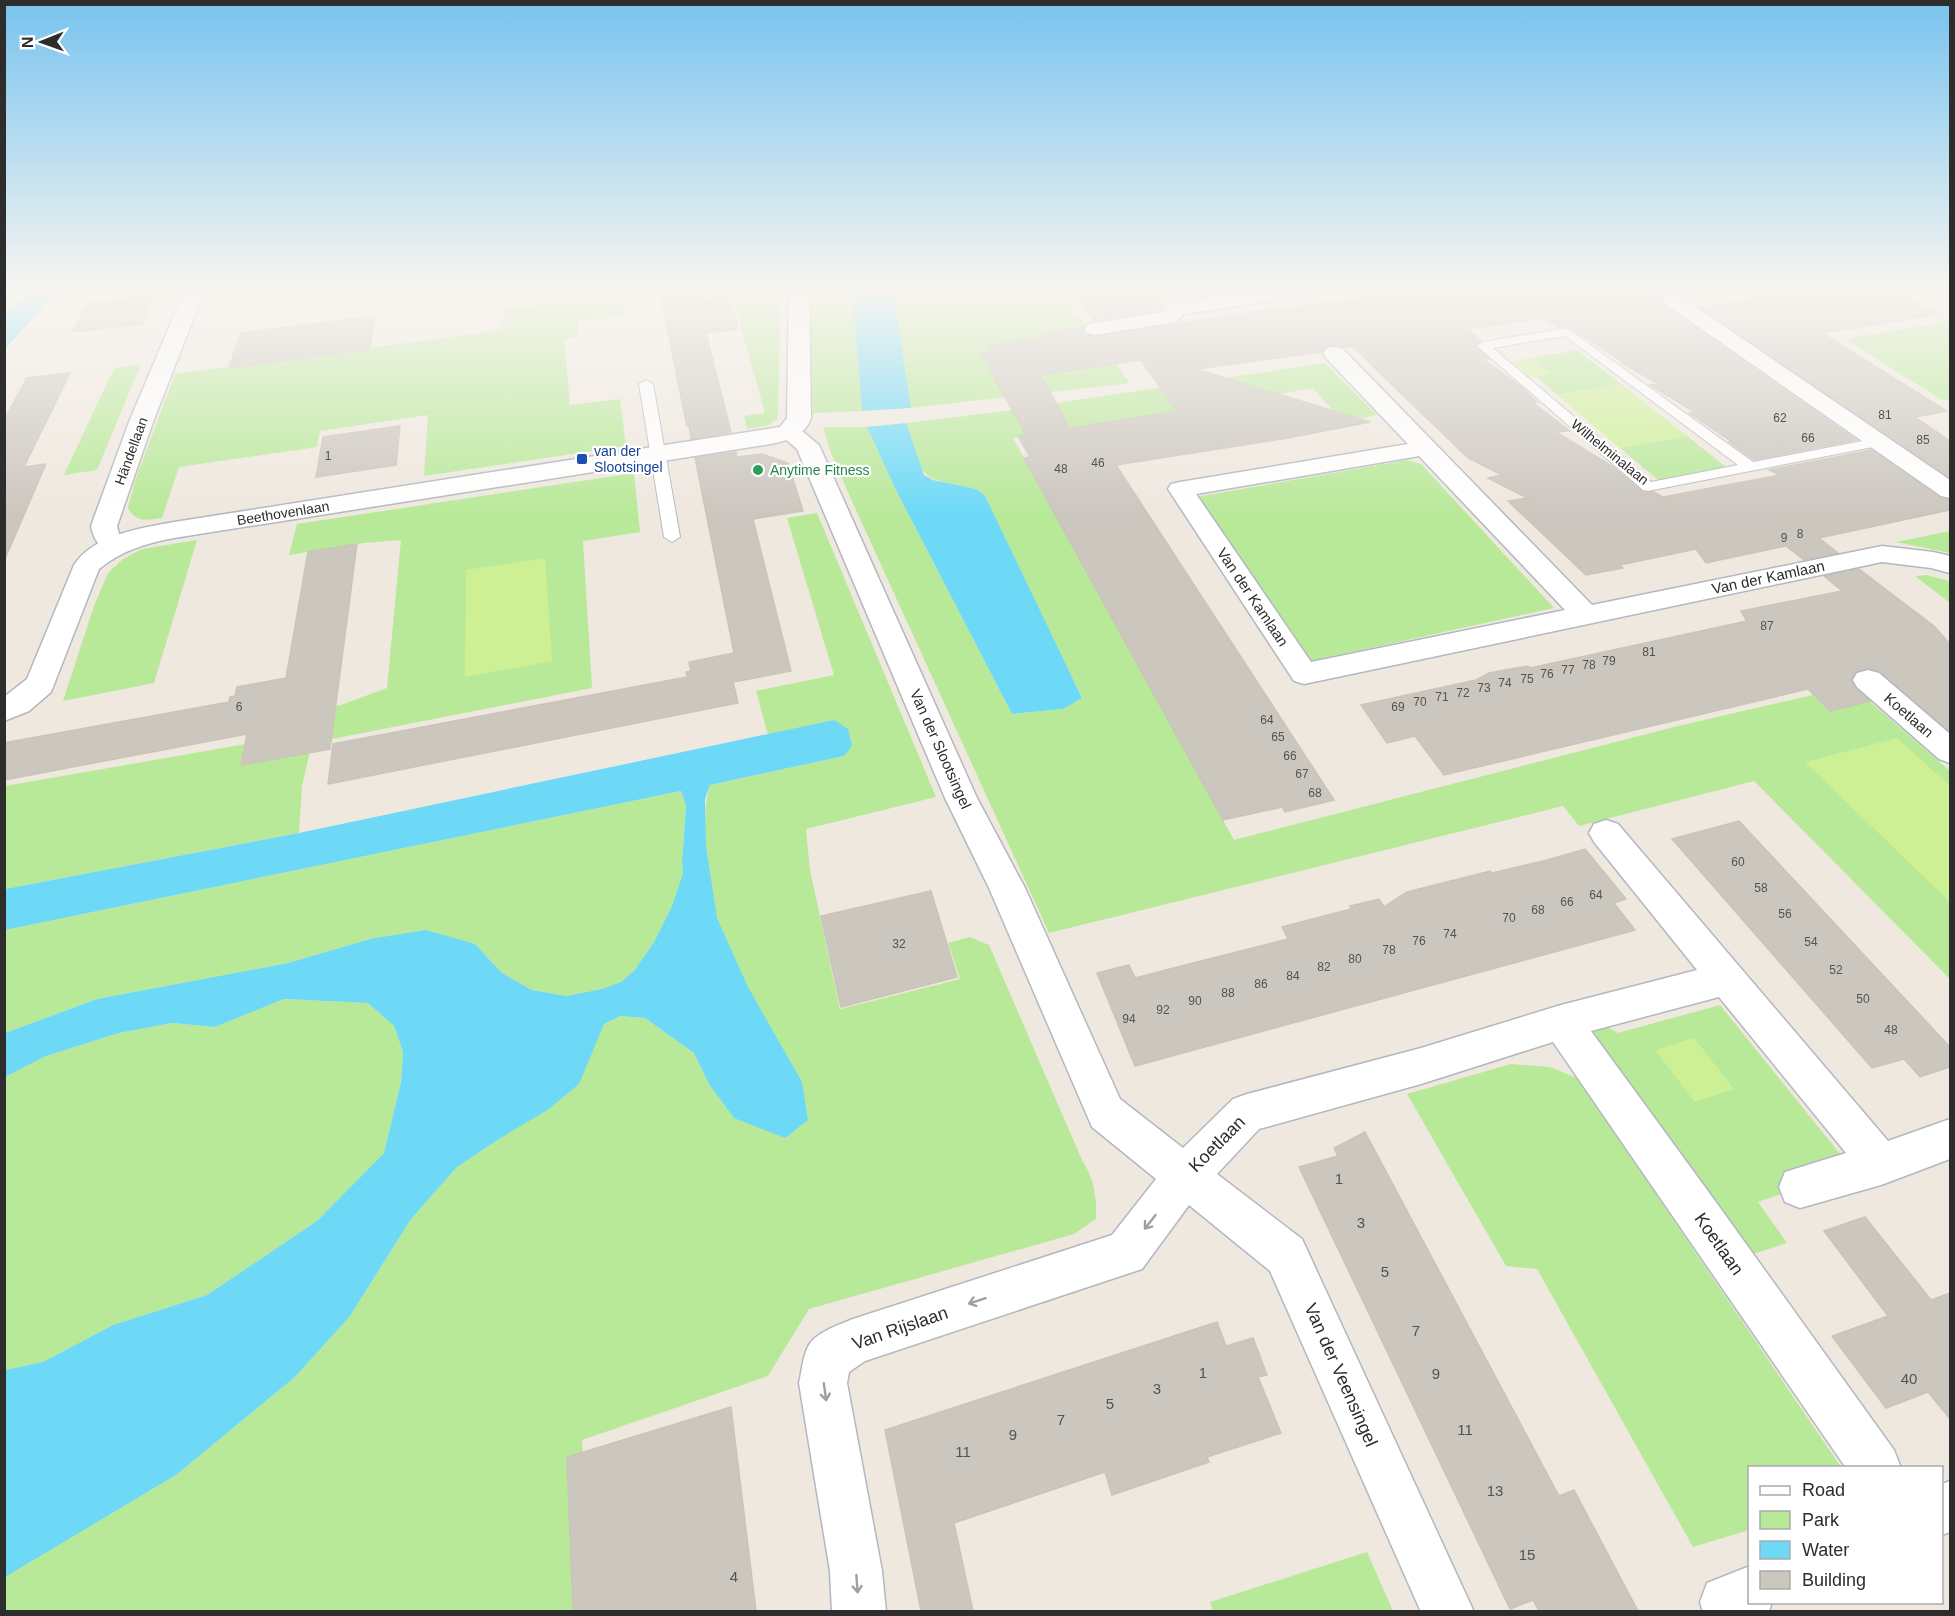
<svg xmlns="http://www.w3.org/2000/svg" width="1955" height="1616" font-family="Arial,sans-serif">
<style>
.green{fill:#b8e999}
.pitch{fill:#cef095}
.water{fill:#6dd9f7}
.building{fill:#cbc6be;stroke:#cbc4b8;stroke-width:1.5;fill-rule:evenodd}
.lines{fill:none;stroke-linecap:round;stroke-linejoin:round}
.service-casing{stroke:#b3b7c1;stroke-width:2}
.minor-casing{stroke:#b3b7c1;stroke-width:3}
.tertiary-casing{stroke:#b3b7c1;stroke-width:3}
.service{fill:#fff;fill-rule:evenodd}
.minor{fill:#fff;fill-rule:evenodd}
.tertiary{fill:#fff;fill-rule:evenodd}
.oneway{stroke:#a0a0a0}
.transit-dot{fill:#1a4fb4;stroke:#fff;stroke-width:2}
.leisure-dot{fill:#2e9e5b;stroke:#fff;stroke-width:2}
.labels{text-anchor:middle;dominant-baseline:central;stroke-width:4.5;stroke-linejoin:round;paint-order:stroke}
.number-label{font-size:12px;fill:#545351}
.far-street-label{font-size:14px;fill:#2d2d2d;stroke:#fff}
.far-transit-label{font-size:14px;fill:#164399;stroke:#fff;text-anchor:start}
.far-leisure-label{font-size:14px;fill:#27864d;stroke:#fff;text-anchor:start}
.street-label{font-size:15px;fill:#2d2d2d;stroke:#fff}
.near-number-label{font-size:15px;fill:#545351}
.near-street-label{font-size:18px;fill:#2d2d2d;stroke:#fff}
</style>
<rect width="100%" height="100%" fill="#efe8df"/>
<!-- green -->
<path class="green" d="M5,289H31L5,317L4,289Z
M206,289H311L201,303Z
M563,289H652L653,292L624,295L627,316L578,321V336L564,339L570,405L620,399L626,446L424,476L428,415L320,431L317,447L179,467L162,518C148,520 136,523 128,508L135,481L175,374L489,332L500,329L503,318V309L563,301Z
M730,289H781L778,414L777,419L769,425L747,429L744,416L765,413Z
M809,289H852L862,411L813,413Z
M893,289H1059L1130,383L911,408Z
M1186,289H1289L1201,302Z
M1950,321V399L1942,400L1845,339Z
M1577,350L1621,384L1557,395L1536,376L1550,374L1532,358Z
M1325,363L1377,415L1343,422L1313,388L1013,438L1234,840L1678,726L1852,686L1950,771V979L1754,781L1579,826L1563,806L1049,933L851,499L831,453L823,427H867L896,490L1012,714L1063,709L1082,697L976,489C917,477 923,481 906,423L989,413Z
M141,364L97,470L64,475L114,368Z
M1687,436L1726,467L1658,480L1620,448Z
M1407,460L1421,464L1554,608L1307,662L1196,497Z
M634,473L640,532L583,541L592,688L332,739L311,747L302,786L299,833L5,889V786L246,744L285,716L341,705L387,688L401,540L364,543L289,555L297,524Z
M817,513L936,797L806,829L810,870L840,1009L960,979L948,943L970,937L989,945L1082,1160C1094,1179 1097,1197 1096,1219L1074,1234L809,1309L768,1376L582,1440L591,1611H5L4,1577L176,1475L295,1377L350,1316L411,1219L457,1167L499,1139L597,1038L604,1024L620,1016L645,1018L694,1053L709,1084L748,987C738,965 725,942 717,919C707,890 700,814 710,785L844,756L834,720L768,735L756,691L834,675L787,518Z
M1950,531V553L1896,542Z
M197,540L154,683L63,701L94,606L108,573L123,559L142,549Z
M1926,575L1950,581V603L1915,576Z
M681,791L686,806L682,862L683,873L672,906L654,942L634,971L621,982L602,989L566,996L532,990L502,973L475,944L370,939L288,963L97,999L5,1033V930Z
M284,999L368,1003L394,1026L403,1052L401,1082L384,1153L317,1221L207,1295L113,1325L43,1362L5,1370V1077L46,1056L119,1033L172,1023L215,1027Z
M1720,1005L1853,1170L1758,1202L1787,1243L1744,1257L1574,1029L1586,1015L1618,1033Z
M1511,1064L1550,1067L1577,1078L1841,1467L1750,1468L1749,1530L1693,1547L1537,1269L1506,1266L1407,1094Z
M1367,1552L1393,1611H1213L1210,1602Z"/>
<!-- pitch -->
<path class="pitch" d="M1532,358L1551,374L1530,377L1512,361Z
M1621,384L1687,436L1620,448L1557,395Z
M545,558L552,661L465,677L466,570Z
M1897,738L1950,786V902L1805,762Z
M1694,1038L1734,1089L1695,1102L1655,1050Z"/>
<!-- water -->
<path class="water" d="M31,289H59L5,349V317Z
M852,289H893L911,408L862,411Z
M906,423L924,475L933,480L976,489L985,496L1082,698L1063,709L1012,714L896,490L867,427Z
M834,720L848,729L852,746L844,756L710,785L705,799L706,846L717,918L748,987L802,1082L808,1120L785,1138L734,1118L709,1084L694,1053L645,1018L620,1016L604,1024L579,1084L549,1109L499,1139L457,1167L411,1219L350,1316L295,1377L176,1475L5,1577V1370L43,1362L113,1325L207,1295L317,1221L384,1153L401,1082L403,1052L394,1026L368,1003L284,999L215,1027L172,1023L119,1033L46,1056L5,1077V1033L97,999L288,963L370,939L426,930L475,944L502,973L532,990L566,996L602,989L621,982L634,971L654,942L672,906L683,873L682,862L686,806L681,791L5,930V889L299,833Z"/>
<!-- building -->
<path class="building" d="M659,289H699L702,300L729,296L738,329L706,333L731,432L691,439L689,425L687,426Z
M1105,289H1149L1164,308L1095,321L1075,294Z
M1430,289H1661L1662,301L1666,307L1856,440L1754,460L1729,442H1732L1689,413L1695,412L1650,385L1659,384L1623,364H1625L1568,326L1558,327L1541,318L1468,329L1481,341L1475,346L1489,359H1483L1520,386L1537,402H1532L1570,431L1556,432L1612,466L1643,492H1654L1663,497L1780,475L1769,470L1871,450L1940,498L1950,500V510L1819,538L1838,553L1804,560L1786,546L1706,563L1696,549L1620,565L1623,568L1586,575L1508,501L1527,498L1488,478L1502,475L1468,458L1353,347L1326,346L1321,352L1196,369L1370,422L1288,438L1116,465L1334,800L1285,812L1282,807L1223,820L1024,458L1030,457L1018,436L1026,435L981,354L991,352L987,345L1046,337L1043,333L1083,327L1085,334L1094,337L1279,308ZM1141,360L1177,411L1070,428L1040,375Z
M1815,289H1892L1939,314L1822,333L1947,411L1915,417L1950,441V478L1699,307Z
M155,295L143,324L72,332L87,303Z
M374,316L370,349L229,368L240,333Z
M70,373L24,467L46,464L4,561V420L27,378Z
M400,426L396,465L316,477L323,437Z
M736,452L737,457L762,454L788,463L803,511L753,519L791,671L733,682L738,703L328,784L333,744L687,677L686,672L691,671L689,662L734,653L695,458Z
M357,544L330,749L241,765L247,734L4,780V743L229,702L230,697L235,696L237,687L286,678L308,552Z
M1859,569L1934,626L1950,644V731L1880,671L1867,668L1855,672L1851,681L1856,689L1870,701L1830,711L1808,689L1444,775L1415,736L1387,743L1361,705L1476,680L1489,673L1528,666L1530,668L1747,621L1741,611L1842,591L1824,576Z
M1739,821L1950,1047V1067L1920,1077L1904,1059L1872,1068L1672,839Z
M1585,849L1626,899L1614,903L1635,930L1135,1066L1097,973L1129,965L1135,978L1197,962L1288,939L1282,927L1351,909L1350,906L1379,899L1384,907L1407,892L1490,871L1492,873L1547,860Z
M931,891L957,977L841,1007L821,916Z
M1365,1132L1559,1496L1574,1490L1638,1611H1539L1533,1600L1510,1609L1299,1167L1338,1156L1334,1148Z
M1865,1217L1931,1300L1950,1293V1419L1928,1392L1886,1408L1832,1336L1888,1316L1824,1231Z
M1217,1322L1226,1346L1253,1338L1267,1375L1258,1377L1281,1433L1207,1457L1209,1462L1112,1495L1105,1472L954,1523L973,1611H921L885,1430Z
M731,1407L756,1611H573L567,1457Z"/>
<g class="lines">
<defs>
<path id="service" d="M1567,328L1753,462L1878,438L1885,442L1878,446L1648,491L1643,490L1477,346L1483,342ZM1565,336L1738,465L1651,482L1493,348Z
M646,380L653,384L680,537L672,542L664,537L639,384Z"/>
<path id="minor" d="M185,289H205L153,422L117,526L119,534L128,545L124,551C106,556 94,544 91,526L129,422Z
M1268,289H1320L1317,293L1310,295L1184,314L1177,321L1170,323L1094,335L1087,333L1084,329L1087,325L1094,323L1163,312L1170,305L1177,303Z
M1663,289H1683L1684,299L1950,480V498L1941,496L1667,305L1664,301Z
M1932,289H1950V300L1943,298Z
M1334,347L1342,348L1592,605L1882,546L1933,552L1950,556V573L1931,568L1882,562L1304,684L1294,681L1168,489L1171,484L1180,482L1408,444L1326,358L1323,353L1326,348ZM1419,456L1565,610L1311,662L1196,494Z
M789,425L797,427L819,445L977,798L1025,888L1120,1099L1183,1148L1233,1099L1247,1094L1421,1048L1561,1005L1697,970L1594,842L1589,833L1594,824L1606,820L1618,824L1888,1141L1950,1119V1159L1881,1185L1800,1208L1785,1202L1779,1187L1785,1172L1846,1153L1719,997L1591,1031L1718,1205L1894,1450L1901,1468H1846L1553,1042L1421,1084L1259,1129L1217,1174L1302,1239L1474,1612H1421L1270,1271L1189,1205L1142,1269L865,1361L849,1372L847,1383L882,1571L886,1612H832L830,1571L799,1383C802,1371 803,1352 811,1342C820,1331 841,1324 853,1319L1112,1235L1156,1179L1092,1127L989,888L945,798L797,449L777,432L781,427Z
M1868,670L1879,673L1950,734V763L1939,759L1857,687L1853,680L1857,673Z
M1950,1481V1532L1942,1535V1484Z
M1750,1566V1602H1772L1769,1611L1703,1612L1700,1602L1707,1583Z"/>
<path id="tertiary" d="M789,289H809L811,418C804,437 789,440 771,444L174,538C146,543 121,551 99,569L51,692L29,711L4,721V697L27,679L74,565C93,535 141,528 174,522L780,427L787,418Z"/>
</defs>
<!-- service casing -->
<use href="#service" class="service-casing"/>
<!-- minor casing -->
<use href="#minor" class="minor-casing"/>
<!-- tertiary casing -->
<use href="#tertiary" class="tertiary-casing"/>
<!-- service -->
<use href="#service" class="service"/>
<!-- minor -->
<use href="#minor" class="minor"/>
<!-- tertiary -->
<use href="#tertiary" class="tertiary"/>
</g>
<!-- one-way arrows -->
<defs><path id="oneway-shaft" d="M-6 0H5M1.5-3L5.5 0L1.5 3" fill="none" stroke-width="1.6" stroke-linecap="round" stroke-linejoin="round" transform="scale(1.5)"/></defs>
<g class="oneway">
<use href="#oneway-shaft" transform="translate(1150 1222) rotate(128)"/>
<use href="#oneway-shaft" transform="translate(977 1301) rotate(162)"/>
<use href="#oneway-shaft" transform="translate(825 1392) rotate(82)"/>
<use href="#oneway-shaft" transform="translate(857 1584) rotate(86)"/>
</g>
<!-- sky -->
<linearGradient id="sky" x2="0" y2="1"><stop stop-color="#77c3ee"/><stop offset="0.56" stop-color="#f8f5f1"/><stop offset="1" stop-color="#f8f5f1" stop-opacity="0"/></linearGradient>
<rect width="1955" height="516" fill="url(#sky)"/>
<!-- markers -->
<rect class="transit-dot" x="576" y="453" width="12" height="12" rx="3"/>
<circle class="leisure-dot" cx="758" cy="470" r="6"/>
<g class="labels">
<!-- number labels -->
<g class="number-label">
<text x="1885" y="415">81</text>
<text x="1780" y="418">62</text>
<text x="1808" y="438">66</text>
<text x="1923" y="440">85</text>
<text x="328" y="456">1</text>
<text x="1098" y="463">46</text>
<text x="1061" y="469">48</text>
<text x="1800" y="534">8</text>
<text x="1784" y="538">9</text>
<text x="1767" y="626">87</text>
<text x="1649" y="652">81</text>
<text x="1609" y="661">79</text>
<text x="1589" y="665">78</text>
<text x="1568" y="670">77</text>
<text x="1547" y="674">76</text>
<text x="1527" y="679">75</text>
<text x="1505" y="683">74</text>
<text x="1484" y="688">73</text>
<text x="1463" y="693">72</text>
<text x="1442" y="697">71</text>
<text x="1420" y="702">70</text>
<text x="239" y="707">6</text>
<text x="1398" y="707">69</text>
<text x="1267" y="720">64</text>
<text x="1278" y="737">65</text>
<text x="1290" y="756">66</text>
<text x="1302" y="774">67</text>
<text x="1315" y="793">68</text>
<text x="1738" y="862">60</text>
<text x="1761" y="888">58</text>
<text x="1596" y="895">64</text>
<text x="1567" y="902">66</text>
<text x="1538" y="910">68</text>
<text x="1785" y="914">56</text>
<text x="1509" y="918">70</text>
<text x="1450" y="934">74</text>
<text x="1419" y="941">76</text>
<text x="1811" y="942">54</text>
<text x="899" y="944">32</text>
<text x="1389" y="950">78</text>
<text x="1355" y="959">80</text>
<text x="1324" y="967">82</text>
<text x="1836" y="970">52</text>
<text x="1293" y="976">84</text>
<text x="1261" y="984">86</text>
<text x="1228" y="993">88</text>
<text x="1863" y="999">50</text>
<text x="1195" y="1001">90</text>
<text x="1163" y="1010">92</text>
<text x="1129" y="1019">94</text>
<text x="1891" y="1030">48</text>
</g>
<!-- far-street labels -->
<g class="far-street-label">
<text transform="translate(131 451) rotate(-70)">Händellaan</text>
<text transform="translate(1610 452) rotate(39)">Wilhelminalaan</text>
<text transform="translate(283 513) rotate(-9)">Beethovenlaan</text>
</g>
<!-- far-transit labels -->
<g class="far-transit-label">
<text x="594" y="451">van der<tspan x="594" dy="16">Slootsingel</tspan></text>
</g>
<!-- far-leisure labels -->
<g class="far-leisure-label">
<text x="770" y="470">Anytime Fitness</text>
</g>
<!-- street labels -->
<g class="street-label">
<text transform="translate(1768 577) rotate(-12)">Van der Kamlaan</text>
<text transform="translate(1253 597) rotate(56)">Van der Kamlaan</text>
<text transform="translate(1909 715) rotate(41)">Koetlaan</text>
<text transform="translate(941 749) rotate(66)">Van der Slootsingel</text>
</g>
<!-- near-number labels -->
<g class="near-number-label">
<text x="1339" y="1178">1</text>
<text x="1361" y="1222">3</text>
<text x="1385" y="1271">5</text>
<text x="1416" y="1330">7</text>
<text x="1203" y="1372">1</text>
<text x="1436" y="1373">9</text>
<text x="1909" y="1378">40</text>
<text x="1157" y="1388">3</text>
<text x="1110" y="1403">5</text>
<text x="1061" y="1419">7</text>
<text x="1465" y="1429">11</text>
<text x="1013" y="1434">9</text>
<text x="963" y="1451">11</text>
<text x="1495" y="1490">13</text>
<text x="1527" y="1554">15</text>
<text x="734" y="1576">4</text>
</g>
<!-- near-street labels -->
<g class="near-street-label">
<text transform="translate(1217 1144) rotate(-45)">Koetlaan</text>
<text transform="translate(1719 1244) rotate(55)">Koetlaan</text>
<text transform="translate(900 1328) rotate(-19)">Van Rijslaan</text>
<text transform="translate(1341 1375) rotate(66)">Van der Veensingel</text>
</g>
</g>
<!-- border -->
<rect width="1955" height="1616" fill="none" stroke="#2d2d2d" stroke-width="12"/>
<!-- legend -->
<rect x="1748" y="1466" width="195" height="138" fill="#ffffff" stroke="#ababab" stroke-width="1.5"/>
<rect x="1760" y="1486" width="30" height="9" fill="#ffffff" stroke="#ababab" stroke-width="1.5"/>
<text x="1802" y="1496" font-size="18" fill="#2d2d2d">Road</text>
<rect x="1760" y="1511" width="30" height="18" fill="#b8e999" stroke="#ababab" stroke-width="1.5"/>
<text x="1802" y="1526" font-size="18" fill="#2d2d2d">Park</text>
<rect x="1760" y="1541" width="30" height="18" fill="#6dd9f7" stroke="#ababab" stroke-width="1.5"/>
<text x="1802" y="1556" font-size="18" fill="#2d2d2d">Water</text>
<rect x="1760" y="1571" width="30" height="18" fill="#cbc6be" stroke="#ababab" stroke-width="1.5"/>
<text x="1802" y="1586" font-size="18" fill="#2d2d2d">Building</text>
<!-- north arrow -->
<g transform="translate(42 42) rotate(269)" stroke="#ffffff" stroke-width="4.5" paint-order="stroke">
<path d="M0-4.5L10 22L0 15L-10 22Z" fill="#2d2d2d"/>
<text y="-9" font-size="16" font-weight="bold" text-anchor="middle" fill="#2d2d2d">N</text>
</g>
</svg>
